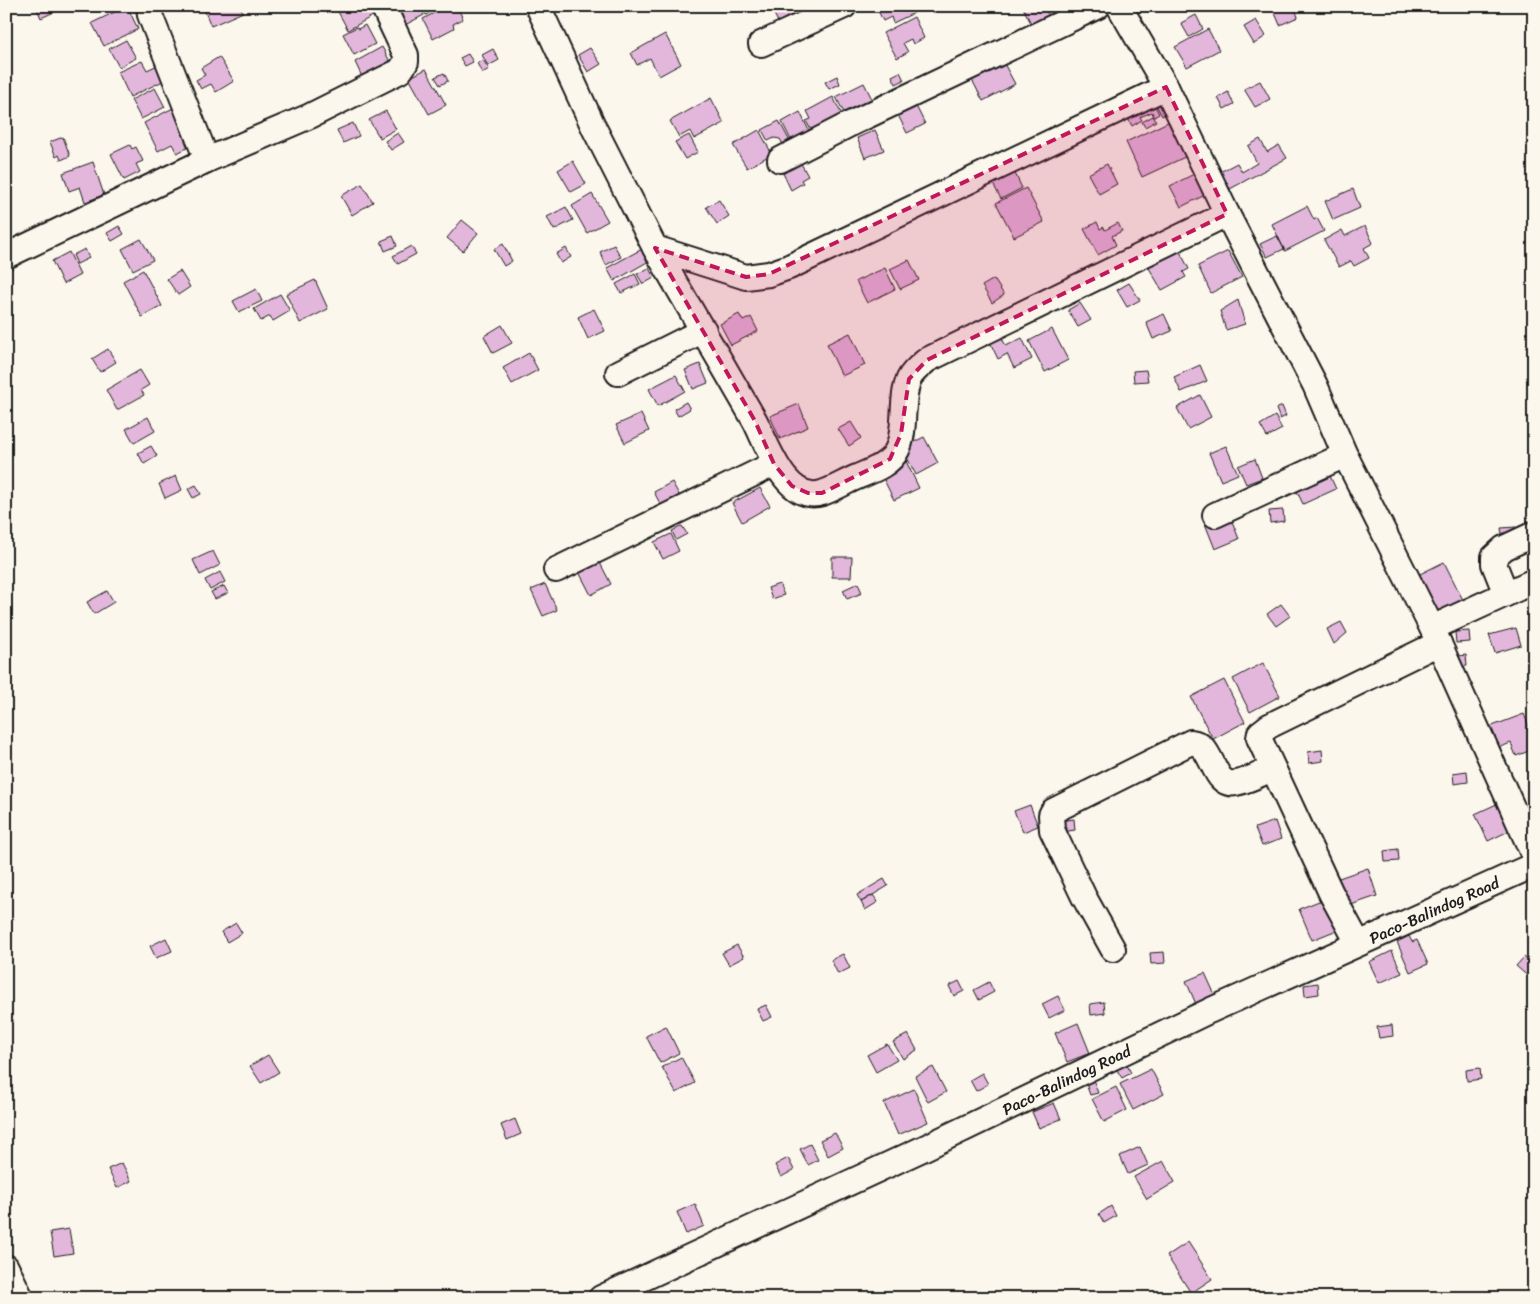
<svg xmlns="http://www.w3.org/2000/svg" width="1540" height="1304" font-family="Sriracha,sans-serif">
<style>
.building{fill:#e3b7dc;stroke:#1c1c1c}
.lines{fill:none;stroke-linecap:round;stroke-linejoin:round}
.minor-casing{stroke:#1c1c1c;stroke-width:28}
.minor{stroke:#fbf7ec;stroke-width:24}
.marked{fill:#c2185b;fill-opacity:0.2;stroke:#c2185b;stroke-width:4;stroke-dasharray:10 6;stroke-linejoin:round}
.labels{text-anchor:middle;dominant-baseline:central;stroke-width:5;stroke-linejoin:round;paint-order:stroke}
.street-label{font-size:16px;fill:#1c1c1c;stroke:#fbf7ec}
</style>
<rect width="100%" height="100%" fill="#fbf7ec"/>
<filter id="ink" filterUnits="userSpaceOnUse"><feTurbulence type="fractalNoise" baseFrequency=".02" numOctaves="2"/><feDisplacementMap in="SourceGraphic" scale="10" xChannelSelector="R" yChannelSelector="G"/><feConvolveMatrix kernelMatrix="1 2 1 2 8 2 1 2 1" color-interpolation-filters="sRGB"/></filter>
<g filter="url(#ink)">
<!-- building -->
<path class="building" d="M36,6H65V7L41,18Z
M127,6L138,29L104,46L92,23Z
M205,6H240L243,12L211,26L203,7Z
M338,6H374L378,13L348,30L336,8Z
M413,6H420L424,15L401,27L395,16Z
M422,6H442L426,15Z
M447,6H457L463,19L453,24L454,28L433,39L423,19Z
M770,6H808L778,22Z
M876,6H910L914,13L893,23L891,17L883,21Z
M1022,6H1044L1049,16L1032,25Z
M1272,6H1294L1298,17L1280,25Z
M1196,15L1203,29L1189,37L1181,23Z
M914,17L924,38L913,44L911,39L903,43L908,52L897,58L883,33Z
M1256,20L1266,36L1254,44L1244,27Z
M365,25L375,44L354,55L343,34L357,27L358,29Z
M1208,29L1219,50L1187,67L1175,47Z
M665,34L681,64L659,76L650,58L637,65L631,53Z
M126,40L136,58L119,67L109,49Z
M382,47L393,67L364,81L355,62Z
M590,48L601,64L588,72L578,55Z
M493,49L499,60L488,66L482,55Z
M468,54L473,62L465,66L460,58Z
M219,57L234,81L216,92L211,84L201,89L196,80L205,75L201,68Z
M1001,58L1015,84L983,101L969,74Z
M483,60L489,69L482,73L477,63Z
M142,61L147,70L160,64L167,79L130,97L118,72Z
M426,69L446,105L429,114L409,78Z
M900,72L904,80L896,84L892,76Z
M444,73L448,81L440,85L435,77Z
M837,76L840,84L829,89L825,82Z
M1260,81L1270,99L1255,107L1244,89Z
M864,83L875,105L847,119L836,97Z
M155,88L165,107L141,119L131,100Z
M1228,92L1234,104L1224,109L1218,98Z
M1169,94L1176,109L1162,116L1154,101Z
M833,97L845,121L815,137L806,121L811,119L807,111Z
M1151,97L1159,114L1154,117L1152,112L1140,117L1142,120L1132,126L1124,111Z
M711,98L724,123L694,139L690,131L679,137L670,121Z
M915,104L925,124L907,133L897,113Z
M179,105L197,143L177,153L172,144L158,151L144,123Z
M386,111L396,129L380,138L369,120Z
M800,112L811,135L793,144L782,122Z
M1153,116L1156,121L1145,127L1142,122Z
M779,121L794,149L787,152L780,139L774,138L768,141L762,130Z
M1170,121L1187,156L1142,177L1126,142Z
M353,123L359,136L343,143L337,130Z
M759,130L772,154L747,168L733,145Z
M875,130L884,150L865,158L857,138Z
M398,133L404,142L391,150L385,141Z
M689,135L698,152L685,159L675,142Z
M63,137L70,156L61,160L59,155L56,157L50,142Z
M1260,139L1267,152L1279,145L1287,158L1230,189L1220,172L1237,163L1242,172L1257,163L1248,146Z
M130,145L132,149L136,147L143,161L136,164L140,172L124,180L111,154Z
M799,160L808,176L801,180L803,183L791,190L781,169Z
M573,161L586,184L571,192L558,170Z
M93,162L104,195L85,202L80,187L69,191L63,173Z
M1107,164L1117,184L1099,194L1088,174Z
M1012,167L1022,188L1001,199L990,178Z
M1194,174L1205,195L1181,207L1170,186Z
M362,184L373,202L352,215L341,196Z
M1026,188L1044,222L1014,237L996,203Z
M1353,189L1360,208L1333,220L1325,201Z
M592,194L608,221L587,233L572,206Z
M719,200L729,216L717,224L706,207Z
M1307,206L1314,220L1317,218L1324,231L1285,251L1272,224Z
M566,207L573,220L554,230L547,217Z
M462,220L478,233L463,251L447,238Z
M1097,222L1100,229L1104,227L1105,230L1118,223L1122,231L1112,236L1116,245L1098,255L1084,229Z
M119,226L124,234L112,241L107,233Z
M1365,226L1373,243L1364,248L1369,258L1354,266L1351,261L1339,267L1324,240L1342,230L1345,236Z
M393,236L397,246L385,251L381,241Z
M1277,236L1284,249L1267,257L1260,244Z
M141,239L153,260L133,270L122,249Z
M1174,240L1189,269L1183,272L1186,277L1162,290L1146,263Z
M503,244L512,261L504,266L494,249Z
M614,245L621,257L606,265L600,252Z
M411,246L416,254L398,264L393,256Z
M566,248L571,257L561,263L556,254Z
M85,249L89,258L77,264L73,255Z
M642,249L649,261L614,281L607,268Z
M1228,251L1242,277L1211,293L1198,266Z
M69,252L80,275L63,284L52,261Z
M909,260L919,280L900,289L890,269Z
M649,268L654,278L643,284L637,274Z
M885,268L895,289L867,303L856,281Z
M143,270L162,306L142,317L123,281Z
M180,271L190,287L178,295L167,279Z
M635,274L640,284L621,293L616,284Z
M994,279L1004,295L992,303L982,286Z
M315,280L328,309L300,323L286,294Z
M1129,283L1140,300L1127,307L1117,290Z
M256,289L262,301L239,312L233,301Z
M280,294L290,311L273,321L270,316L261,321L254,309Z
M1238,300L1245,324L1226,330L1220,311Z
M1080,303L1091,320L1078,327L1068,310Z
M594,309L605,331L588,339L578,317Z
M739,314L743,321L751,317L758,331L731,345L720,324Z
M1164,314L1172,331L1153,339L1146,322Z
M502,325L512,343L493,353L484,336Z
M997,329L1006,346L1022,338L1032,359L1014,368L1007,354L998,359L986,334Z
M1052,329L1068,360L1045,372L1029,341Z
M850,333L865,365L842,376L827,344Z
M108,349L116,362L100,372L92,359Z
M529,353L538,370L512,384L503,368Z
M700,364L708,383L693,389L685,370Z
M1200,365L1207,381L1181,392L1174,377Z
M140,370L149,385L141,390L144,395L117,410L106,390Z
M1146,370L1148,381L1134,382L1133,371Z
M676,375L685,391L658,406L649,389Z
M1200,395L1211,417L1188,429L1177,408Z
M686,402L690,409L678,416L674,409Z
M799,404L808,427L780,439L770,416Z
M1282,406L1286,416L1280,419L1276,409Z
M641,414L649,431L625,443L616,425Z
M1275,416L1282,429L1267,437L1260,425Z
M148,417L155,431L134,443L126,429Z
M851,422L861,438L849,446L838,429Z
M924,437L938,463L916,475L902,448Z
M151,446L157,456L144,464L138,453Z
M1226,446L1238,474L1221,481L1209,453Z
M903,455L919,488L894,500L878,468Z
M1255,459L1262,478L1246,484L1238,466Z
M1325,465L1336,489L1303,504L1292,481Z
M176,476L182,490L165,498L159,484Z
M672,482L683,502L664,511L654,492Z
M196,485L201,494L193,498L188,489Z
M760,488L770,506L742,522L732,503Z
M1283,510L1284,521L1270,523L1269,511Z
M1228,511L1239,539L1215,549L1204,521Z
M682,526L687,534L676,540L672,531Z
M1516,527L1517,538L1503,540L1501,528Z
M671,534L679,551L663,559L654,542Z
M213,551L220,565L200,575L193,560Z
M832,557H852L851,577H832Z
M599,561L611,584L591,595L579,572Z
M1444,562L1464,602L1436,615L1416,576Z
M220,572L225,582L210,590L205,580Z
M858,583L862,593L847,599L843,590Z
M545,584L557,610L543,616L531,590Z
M779,584L784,595L772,599L768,588Z
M224,586L228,593L215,599L211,592Z
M107,591L114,602L94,614L87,602Z
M1281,604L1290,616L1276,626L1267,614Z
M1341,622L1347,633L1334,644L1327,629Z
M1516,628L1521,645L1495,653L1489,635Z
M1469,631L1470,642L1456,643L1455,632Z
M1466,655L1467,666L1453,668L1451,657Z
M1263,663L1280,696L1250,712L1233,679Z
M1224,680L1245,722L1213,739L1191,697Z
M1524,714L1534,739V749L1516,756L1511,743L1495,749L1487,728Z
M1322,750L1323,761L1309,763L1308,752Z
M1467,771L1468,782L1454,784L1453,773Z
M1501,802L1513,829L1488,841L1475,814Z
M1030,805L1038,826L1023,832L1014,811Z
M1074,819L1075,830L1061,832L1060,821Z
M1275,821L1281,839L1262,846L1255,828Z
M1398,849L1399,861L1385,862L1384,851Z
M1368,868L1377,896L1345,907L1336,879Z
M884,879L888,886L861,902L857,895Z
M873,895L878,902L865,910L861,902Z
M1324,899L1337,930L1312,940L1299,909Z
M236,923L242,933L227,942L221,932Z
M1409,936L1412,942L1417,940L1428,964L1410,972L1397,942Z
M166,938L172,951L156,958L150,946Z
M737,945L744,957L729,965L722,953Z
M1392,951L1402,973L1379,983L1369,962Z
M1164,952L1165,963L1151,964L1150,953Z
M843,954L850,968L838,974L831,960Z
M1524,957L1534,965V975L1531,979L1516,966Z
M1205,973L1215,995L1196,1004L1186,981Z
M959,981L964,991L954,996L949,986Z
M989,982L994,992L979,1000L974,990Z
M1318,983L1319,994L1305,996L1304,985Z
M1058,996L1065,1010L1049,1018L1042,1004Z
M1104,1002L1105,1013L1091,1015L1090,1004Z
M766,1005L772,1017L763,1021L757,1009Z
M1078,1023L1090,1053L1067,1062L1055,1033Z
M1392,1025L1393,1036L1379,1038L1377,1027Z
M666,1026L679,1053L660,1063L646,1036Z
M908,1034L917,1050L903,1059L893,1042Z
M887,1044L897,1060L876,1072L867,1055Z
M268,1055L279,1072L261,1083L250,1066Z
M681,1057L695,1083L676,1093L662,1067Z
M1125,1061L1131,1073L1122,1078L1115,1067Z
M933,1067L946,1092L928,1102L915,1076Z
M1480,1068L1481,1079L1467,1081L1466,1070Z
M1151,1069L1164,1094L1133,1110L1120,1084Z
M982,1073L988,1084L976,1091L970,1080Z
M1093,1079L1098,1093L1090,1095L1085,1081Z
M1116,1087L1127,1110L1104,1122L1092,1099Z
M914,1089L928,1122L898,1135L884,1103Z
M1054,1103L1061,1119L1039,1128L1032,1112Z
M515,1119L521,1134L507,1140L501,1125Z
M835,1133L843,1148L828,1156L820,1140Z
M810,1144L818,1160L808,1165L800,1149Z
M1140,1147L1148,1165L1128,1174L1120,1156Z
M788,1158L794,1170L781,1177L775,1165Z
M1163,1161L1175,1182L1147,1199L1134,1177Z
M122,1163L131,1181L117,1188L108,1169Z
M695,1204L704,1226L686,1234L677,1212Z
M1111,1206L1116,1216L1104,1223L1099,1214Z
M69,1229L73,1253L54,1256L50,1232Z
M1188,1242L1212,1279L1191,1293L1167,1256Z"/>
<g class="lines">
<defs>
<g id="minor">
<path d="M149,6L150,15L207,160"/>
<path d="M538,6L595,130L655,248L755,421C767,444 786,504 822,493C834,489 845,482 857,477C871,471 890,465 897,450C907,431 900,399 909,379C912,372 921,365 927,360L1227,214"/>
<path d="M1119,6L1166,87L1227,214L1315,385L1345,455L1432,628L1534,856"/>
<path d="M761,44L844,6"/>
<path d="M780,160L850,124L1098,6"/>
<path d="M655,248L746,277L769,274L789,267L1166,87"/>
<path d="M6,256L207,160L310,116L400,71L406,62V55L383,6"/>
<path d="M618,373L704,330"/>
<path d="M1215,515L1345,455"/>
<path d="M556,570L774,464"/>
<path d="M1506,594L1494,564V557L1504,548L1534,534"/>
<path d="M1432,628L1534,581"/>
<path d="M1358,943L1331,893L1259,738L1260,733L1269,726L1439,643"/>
<path d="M1113,949L1084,897L1052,830L1051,815L1053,811L1191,742C1215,744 1211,788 1236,783C1248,781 1261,773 1273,769"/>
<path d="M6,1267L21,1298"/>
<path id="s1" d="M601,1298L920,1150L1209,1011L1534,865"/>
</g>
</defs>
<!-- minor casing -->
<use href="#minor" class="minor-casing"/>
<!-- minor -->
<use href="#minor" class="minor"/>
</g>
</g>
<!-- marked area -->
<path class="marked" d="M1166,87L1227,214L927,360L909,379L901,434L890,459L822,493H808L792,486L774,464L755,421L655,248L746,277L769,274Z"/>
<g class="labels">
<!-- street labels -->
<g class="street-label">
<text stroke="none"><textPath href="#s1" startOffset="919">Paco-Balindog Road</textPath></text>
<text stroke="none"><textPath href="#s1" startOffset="514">Paco-Balindog Road</textPath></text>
</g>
</g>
<!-- margin -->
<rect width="1540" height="1304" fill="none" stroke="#fbf7ec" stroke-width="25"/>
<rect x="12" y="12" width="1515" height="1279" fill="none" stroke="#1c1c1c" stroke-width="2" filter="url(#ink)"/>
</svg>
